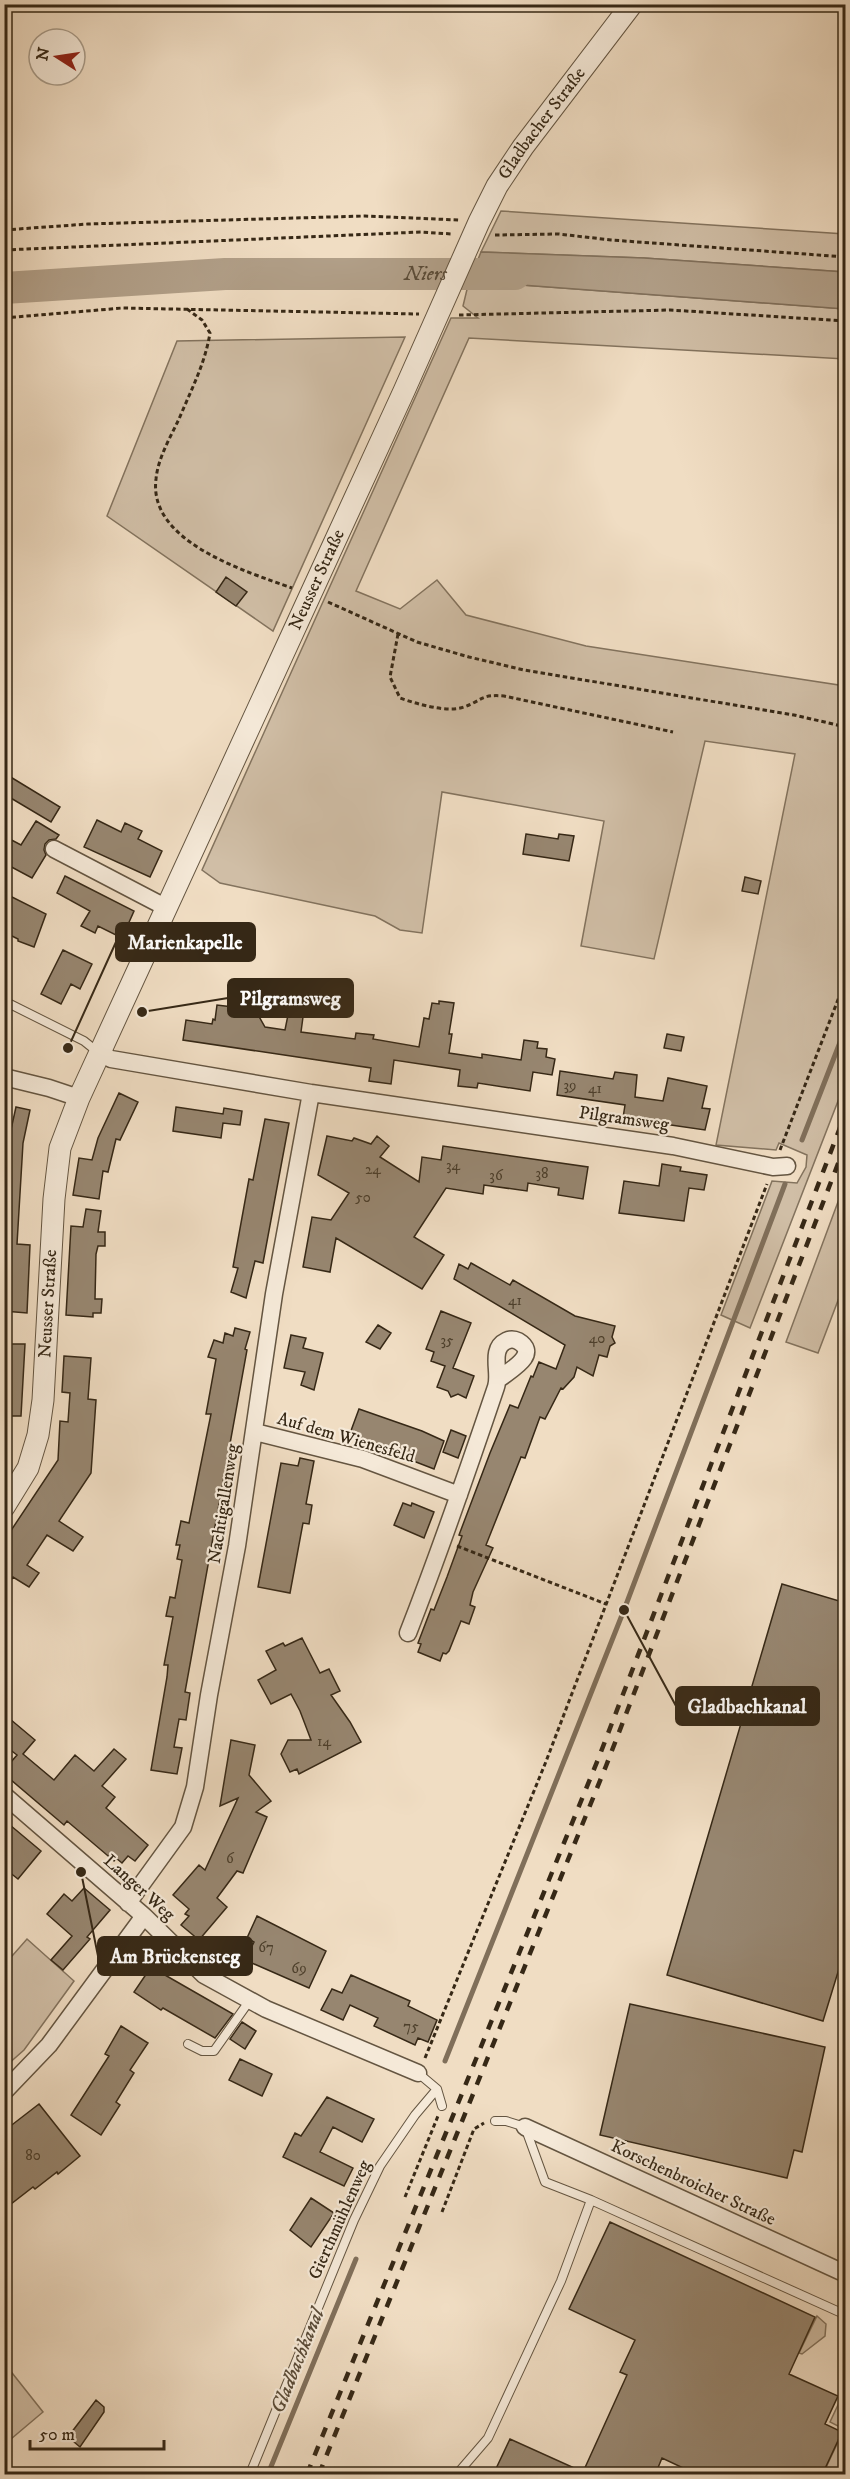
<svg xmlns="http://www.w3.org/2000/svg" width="850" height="2479" font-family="'IM FELL DW Pica',serif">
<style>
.green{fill:#d0bea6;stroke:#83735e;stroke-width:1.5}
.water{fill:#b19f88;stroke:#806f5a;stroke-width:1.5}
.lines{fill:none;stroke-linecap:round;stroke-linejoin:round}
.stream{stroke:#806f5a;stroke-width:5}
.river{stroke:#b19f88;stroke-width:32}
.building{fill:#978670;stroke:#362816;stroke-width:1.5}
.service-casing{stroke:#645541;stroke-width:10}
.minor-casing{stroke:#645541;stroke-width:19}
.tertiary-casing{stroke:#645541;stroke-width:23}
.path{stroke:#362816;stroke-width:3;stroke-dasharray:4.5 3;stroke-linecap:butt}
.service{stroke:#f5e9d8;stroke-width:8}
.minor{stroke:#f5e9d8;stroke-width:16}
.tertiary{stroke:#f5e9d8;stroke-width:21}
.rail{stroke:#362816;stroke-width:4.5;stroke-dasharray:10 10;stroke-linecap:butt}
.labels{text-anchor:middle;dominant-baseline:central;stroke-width:4.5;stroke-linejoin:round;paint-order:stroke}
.number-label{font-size:15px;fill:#4e402c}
.street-label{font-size:18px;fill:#362816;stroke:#f5e9d8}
.water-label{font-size:20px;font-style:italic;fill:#5b4c38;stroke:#f5e9d8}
.leader{fill:none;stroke:#362816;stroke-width:2}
.callout-dot{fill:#362816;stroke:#f5e9d8;stroke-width:2}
.callout{fill:#362816;stroke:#362816;stroke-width:2}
.callout-label{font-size:20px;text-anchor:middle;font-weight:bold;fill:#fff}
</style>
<rect width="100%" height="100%" fill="#f0ddc3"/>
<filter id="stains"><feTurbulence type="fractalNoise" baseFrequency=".00333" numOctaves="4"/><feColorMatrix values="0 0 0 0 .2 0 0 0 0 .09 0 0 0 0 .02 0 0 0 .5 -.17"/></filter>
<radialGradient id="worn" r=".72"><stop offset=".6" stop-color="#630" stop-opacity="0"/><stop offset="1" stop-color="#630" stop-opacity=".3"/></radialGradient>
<!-- green -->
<path class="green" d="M501,211L845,234V272L644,258L481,252Z
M469,281L845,309V359L469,338L356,591L400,609L437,580L466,615L586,646L845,686V1083L750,1328L721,1315L772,1181L797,1183L806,1167L807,1155L779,1143L776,1150L716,1145L795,754L705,741L654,959L581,946L604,821L442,792L422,933L400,930L375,916L220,883L202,870L451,318H478L463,306Z
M405,337L273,631L107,516L177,341Z
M845,1183V1282L818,1353L786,1342Z
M27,1939L74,1981L24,2050L7,2065L4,2062L5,1964Z
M817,2316L826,2324L825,2336L802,2354L799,2353Z
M5,2364L43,2412L5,2444H4Z
M845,2390V2474H823L844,2429L830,2422Z"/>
<!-- water -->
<path class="water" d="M481,252L644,258L845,272V309L469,281Z"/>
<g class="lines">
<!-- stream -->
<path class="stream" d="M802,1140L846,1027
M445,2061L624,1610L785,1184
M268,2474L356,2259"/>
<!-- river -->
<path class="river" id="s1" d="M4,288L225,274H515"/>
</g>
<!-- building -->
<path class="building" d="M226,577L247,592L236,606L216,592Z
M4,773L60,807L51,822L4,794Z
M97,820L121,832L125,823L142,831L138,839L162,851L150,877L84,847Z
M36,821L59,835L56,839L49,840L45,844L44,850L46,855L32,878L4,863V836L21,845Z
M526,834L558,839L559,834L574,836L569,861L523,854Z
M65,876L134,911L122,938L98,926L95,933L81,926L90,911L57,893Z
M745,877L761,881L758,894L742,891Z
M4,893L46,914L34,947L18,941V939L4,932Z
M63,950L92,964L80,989L71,984L61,1004L41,994Z
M439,1001L454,1003L449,1034H452L449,1053L482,1058V1054L521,1060L524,1040L538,1042L537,1048L547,1049L546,1057L555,1059L552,1075L533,1072L530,1091L478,1083L477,1088L458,1086L460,1070L394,1060L391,1084L369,1081L371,1068L183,1040L186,1020L212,1024L213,1019L215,1020L217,1005L233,1007V1010L257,1013L265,1027L285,1030L288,1015L303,1017L301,1032L355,1039L356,1033L374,1035L373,1039L419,1047L424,1018L429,1019L432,1003L439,1004Z
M667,1034L684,1037L681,1051L664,1048Z
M560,1071L613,1079L615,1072L637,1075L635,1097L663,1101L668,1078L707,1086L702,1108L710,1109L705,1130L623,1118L625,1105L557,1095Z
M119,1093L138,1102L120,1140L116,1139L108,1172L103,1171L99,1199L73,1195L79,1158L92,1160L98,1138Z
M16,1107L30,1110L23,1143L17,1244L30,1245L27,1313L4,1311V1161Z
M176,1107L223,1114L224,1108L242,1111L240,1125L223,1123L221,1138L173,1131Z
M265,1119L289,1123L263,1263L255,1261L246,1298L231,1292L238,1268L233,1267L249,1179L253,1180Z
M327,1136L352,1141L354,1138L371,1144L377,1136L389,1146L380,1157L419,1182L422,1157L441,1160L443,1146L588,1167L583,1199L558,1195L559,1188L528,1183L527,1191L484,1185L483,1194L446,1188L414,1237L444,1255L422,1289L336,1238L330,1272L303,1267L312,1217L331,1220L349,1193L318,1175Z
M662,1164L681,1167L680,1171L707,1175L704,1190L689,1188L684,1221L619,1213L624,1181L659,1186Z
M86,1209L101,1211L98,1232H105V1246H98L96,1254L95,1299H102L101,1313H93V1317L66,1315L71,1226L83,1227Z
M471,1263L510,1285L513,1280L575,1316L615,1326L612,1337L615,1343L610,1346L607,1357L599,1355L593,1376L577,1367L574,1377L563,1389L561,1388L545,1419L540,1417L525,1458L521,1457L486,1545L493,1548L473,1592L470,1605L475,1607L469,1624L461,1621L449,1651L446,1654L443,1653L440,1661L418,1652L421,1644L418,1643L431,1609L434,1610L447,1577L462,1536L459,1535L490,1453L510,1405L518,1408L531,1376L533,1377L539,1362L556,1369L565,1345L454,1279L459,1264L468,1269Z
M441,1311L471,1323L453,1368L474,1376L466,1398L458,1394L451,1397L448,1391L437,1387L445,1366L431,1361L434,1352L426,1349Z
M378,1325L391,1333L380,1349L366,1342Z
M235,1328L250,1332L245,1349L247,1350L185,1692L190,1693L186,1720L179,1719L174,1747L182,1748L177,1774L151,1770L167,1677L168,1665H164L173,1617L166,1616L170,1597L175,1598L182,1560L177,1559L180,1545H176L181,1521L189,1523L211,1414H206L216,1359L208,1357L214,1340L223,1343L225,1333L233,1336Z
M291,1335L306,1338L303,1348L323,1353L314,1390L301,1385L305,1372L284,1368Z
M4,1344H25L21,1416H4Z
M64,1356L91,1358L88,1399L96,1400L91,1473L59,1521L83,1537L73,1551L47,1535L27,1565L39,1573L29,1587L13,1577L4,1590V1541L58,1460L60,1421L68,1422L70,1393L62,1392Z
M359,1409L422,1431L444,1441L434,1469L349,1436Z
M451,1430L466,1436L458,1458L443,1452Z
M300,1458L314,1461L306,1504L312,1505L309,1524L303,1523L290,1593L258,1587L281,1463L298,1466Z
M403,1503L411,1506L412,1503L434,1512L424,1538L394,1525Z
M782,1584L846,1603V1946L823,2021L667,1975Z
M302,1638L320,1673L329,1669L340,1691L331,1695L350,1722L361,1742L299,1774L297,1769L290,1772L281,1754L288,1740H311L300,1711L291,1694L271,1704L258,1680L276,1670L266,1651L283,1643L285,1646Z
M4,1714L35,1740L23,1754L54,1780L75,1755L94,1771L114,1749L126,1759L102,1786L115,1797L106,1808L148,1845L135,1861L128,1856L122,1863L116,1858L114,1861L67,1821L64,1825L4,1774V1770L17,1755L4,1745Z
M231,1740L255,1745L249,1775L271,1801L256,1812L267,1817L243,1873L237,1871L217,1898L227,1907L199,1940L181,1925L189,1916L185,1914L189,1909L173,1895L199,1865L205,1870L238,1798L220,1806Z
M4,1820L41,1851L18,1879L4,1868Z
M84,1888L110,1910L87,1937L90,1939L63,1970L51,1960L72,1936L47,1914L64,1894L72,1901Z
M257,1916L326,1951L309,1988L245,1960L254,1942L247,1938Z
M151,1967L233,2014L215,2038L163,2008L161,2010L134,1992Z
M351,1975L410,2001L408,2006L437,2020L428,2042L418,2038L415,2045L374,2026L378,2018L350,2005L343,2020L321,2010L332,1989L342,1993Z
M630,2004L825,2047L802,2152L794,2150L787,2178L600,2135Z
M242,2022L256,2031L245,2049L230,2039Z
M121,2026L148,2043L130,2070L134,2073L116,2102L120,2105L101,2135L71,2115L109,2056L105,2054Z
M240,2059L272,2074L262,2096L229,2080Z
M327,2097L374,2119L362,2142L333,2127L320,2152L353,2168L344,2186L283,2157L295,2133L301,2136Z
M39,2104L80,2156L58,2174L57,2172L35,2189L33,2187L11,2204L4,2196V2131Z
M311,2198L334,2213L311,2247L290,2230Z
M610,2222L815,2317L789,2374L838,2396L825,2424L842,2432L822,2475H698L662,2458L655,2475H493L510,2439L583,2472L627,2375L620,2372L635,2340L569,2309Z
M96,2400L104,2407V2412L80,2447L68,2437Z"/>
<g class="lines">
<defs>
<path id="service" d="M4,1001L84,1041L99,1053
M188,2044L202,2051H214L250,2000
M418,2073L437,2089L442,2106
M495,2121H506L525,2127L545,2182L591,2200
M250,2474L354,2220L380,2166L415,2115L437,2089
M457,2474L488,2438L561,2281L591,2200L846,2315"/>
<path id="minor" d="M54,849L167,908
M100,1053L111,1059L311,1093L673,1146L773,1167L787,1166
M4,1077L49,1088L79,1098
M255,1432L363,1459L459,1495
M408,1633C440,1551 468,1470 496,1387C501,1373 489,1349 506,1341C510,1339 514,1339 518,1341C542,1355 506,1372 498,1380
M4,1795L144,1916L204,1975L266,2009L418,2073
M128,1903L183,1827L195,1787L209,1695L237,1546L274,1294L311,1093
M4,2092L49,2045L144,1916
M525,2127L846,2274"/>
<g id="tertiary">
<path id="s2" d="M4,1507L28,1468L38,1435L43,1400L54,1199L60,1148L79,1098L404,391L479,222L497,186L523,147L632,4"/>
</g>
</defs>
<!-- service casing -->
<use href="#service" class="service-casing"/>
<!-- minor casing -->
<use href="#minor" class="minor-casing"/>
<!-- tertiary casing -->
<use href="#tertiary" class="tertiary-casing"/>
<!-- path -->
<path class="path" d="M4,230L88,224L365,216L459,220
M495,235L559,234L611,240L846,257
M4,250L421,232L452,234
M187,309L202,320L210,333C205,364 191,390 179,419C170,438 158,458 156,479C148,542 245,571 292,588
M459,315L670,310L846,321
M4,318L122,308L419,314
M328,602L417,642L469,657L524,670L794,715L846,727
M398,634L390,677L400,698C417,704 447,713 464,707C483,700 481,694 504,696L673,732
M780,1150L846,979
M457,1546L606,1604
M425,2058L545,1764L767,1184
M405,2197L438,2116
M442,2212L474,2129L484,2123"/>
<!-- service -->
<use href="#service" class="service"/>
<!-- minor -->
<use href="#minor" class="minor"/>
<!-- tertiary -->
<use href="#tertiary" class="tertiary"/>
<!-- rail -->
<path class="rail" d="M307,2474L599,1757L846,1112
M319,2474L606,1766L846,1143"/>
</g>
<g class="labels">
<!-- number labels -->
<g class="number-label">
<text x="570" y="1085">39</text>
<text x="595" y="1088">41</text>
<text x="453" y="1165">34</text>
<text x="373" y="1169">24</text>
<text x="542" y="1173">38</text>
<text x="496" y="1175">36</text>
<text x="363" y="1197">50</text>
<text x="515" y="1300">41</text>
<text x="597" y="1338">40</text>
<text x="447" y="1340">35</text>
<text x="324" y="1741">14</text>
<text x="230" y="1858">6</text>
<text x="266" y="1947">67</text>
<text x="299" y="1968">69</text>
<text x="411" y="2026">75</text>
<text x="33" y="2155">80</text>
</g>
<!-- street labels -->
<g class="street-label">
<text stroke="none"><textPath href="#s2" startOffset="1502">Gladbacher Straße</textPath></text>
<text stroke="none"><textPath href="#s2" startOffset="992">Neusser Straße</textPath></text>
<text transform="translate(624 1119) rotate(8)">Pilgramsweg</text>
<text stroke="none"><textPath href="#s2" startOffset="212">Neusser Straße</textPath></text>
<text transform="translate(346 1438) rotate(16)">Auf dem Wienesfeld</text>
<text transform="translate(224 1504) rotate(-81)">Nachtigallenweg</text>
<text transform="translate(139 1888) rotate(42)">Langer Weg</text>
<text transform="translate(693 2183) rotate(25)">Korschenbroicher Straße</text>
<text transform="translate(340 2220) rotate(-66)">Gierthmühlenweg</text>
</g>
<!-- water labels -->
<g class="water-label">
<text stroke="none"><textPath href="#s1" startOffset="422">Niers</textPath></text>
<text transform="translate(298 2361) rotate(-68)">Gladbachkanal</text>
</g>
</g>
<!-- callouts -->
<path class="leader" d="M68 1048L116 942M142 1012L228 998M624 1610L676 1706M81 1872L98 1956"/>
<g class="callout-dot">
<circle cx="68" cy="1048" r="6"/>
<circle cx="142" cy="1012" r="6"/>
<circle cx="624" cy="1610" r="6"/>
<circle cx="81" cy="1872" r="6"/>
</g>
<g class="callout">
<rect x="116" y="923" width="139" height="38" rx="6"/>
<rect x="228" y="979" width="125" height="38" rx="6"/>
<rect x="676" y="1687" width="143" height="38" rx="6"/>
<rect x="98" y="1937" width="154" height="38" rx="6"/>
</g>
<g class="callout-label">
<text x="185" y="949">Marienkapelle</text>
<text x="290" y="1005">Pilgramsweg</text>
<text x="747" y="1713">Gladbachkanal</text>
<text x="175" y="1963">Am Brückensteg</text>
</g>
<!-- margin -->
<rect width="850" height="2479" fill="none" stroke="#f0ddc3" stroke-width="24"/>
<rect x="6" y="6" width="838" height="2467" fill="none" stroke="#362816" stroke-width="3"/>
<rect x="12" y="12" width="826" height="2455" fill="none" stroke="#362816" stroke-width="1.5"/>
<!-- north arrow -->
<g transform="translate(57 57) rotate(282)"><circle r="28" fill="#f5e9d8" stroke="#a99c8a" stroke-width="1.5"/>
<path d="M0-4.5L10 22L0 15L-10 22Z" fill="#8f2418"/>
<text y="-9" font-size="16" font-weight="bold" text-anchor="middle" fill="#362816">N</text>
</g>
<!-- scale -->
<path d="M30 2440v9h134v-9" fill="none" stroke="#362816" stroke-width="3"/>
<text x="39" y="2440" font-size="18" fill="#362816" stroke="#f5e9d8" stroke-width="4.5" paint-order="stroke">50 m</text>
<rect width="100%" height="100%" filter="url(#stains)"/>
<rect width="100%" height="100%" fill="url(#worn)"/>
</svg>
